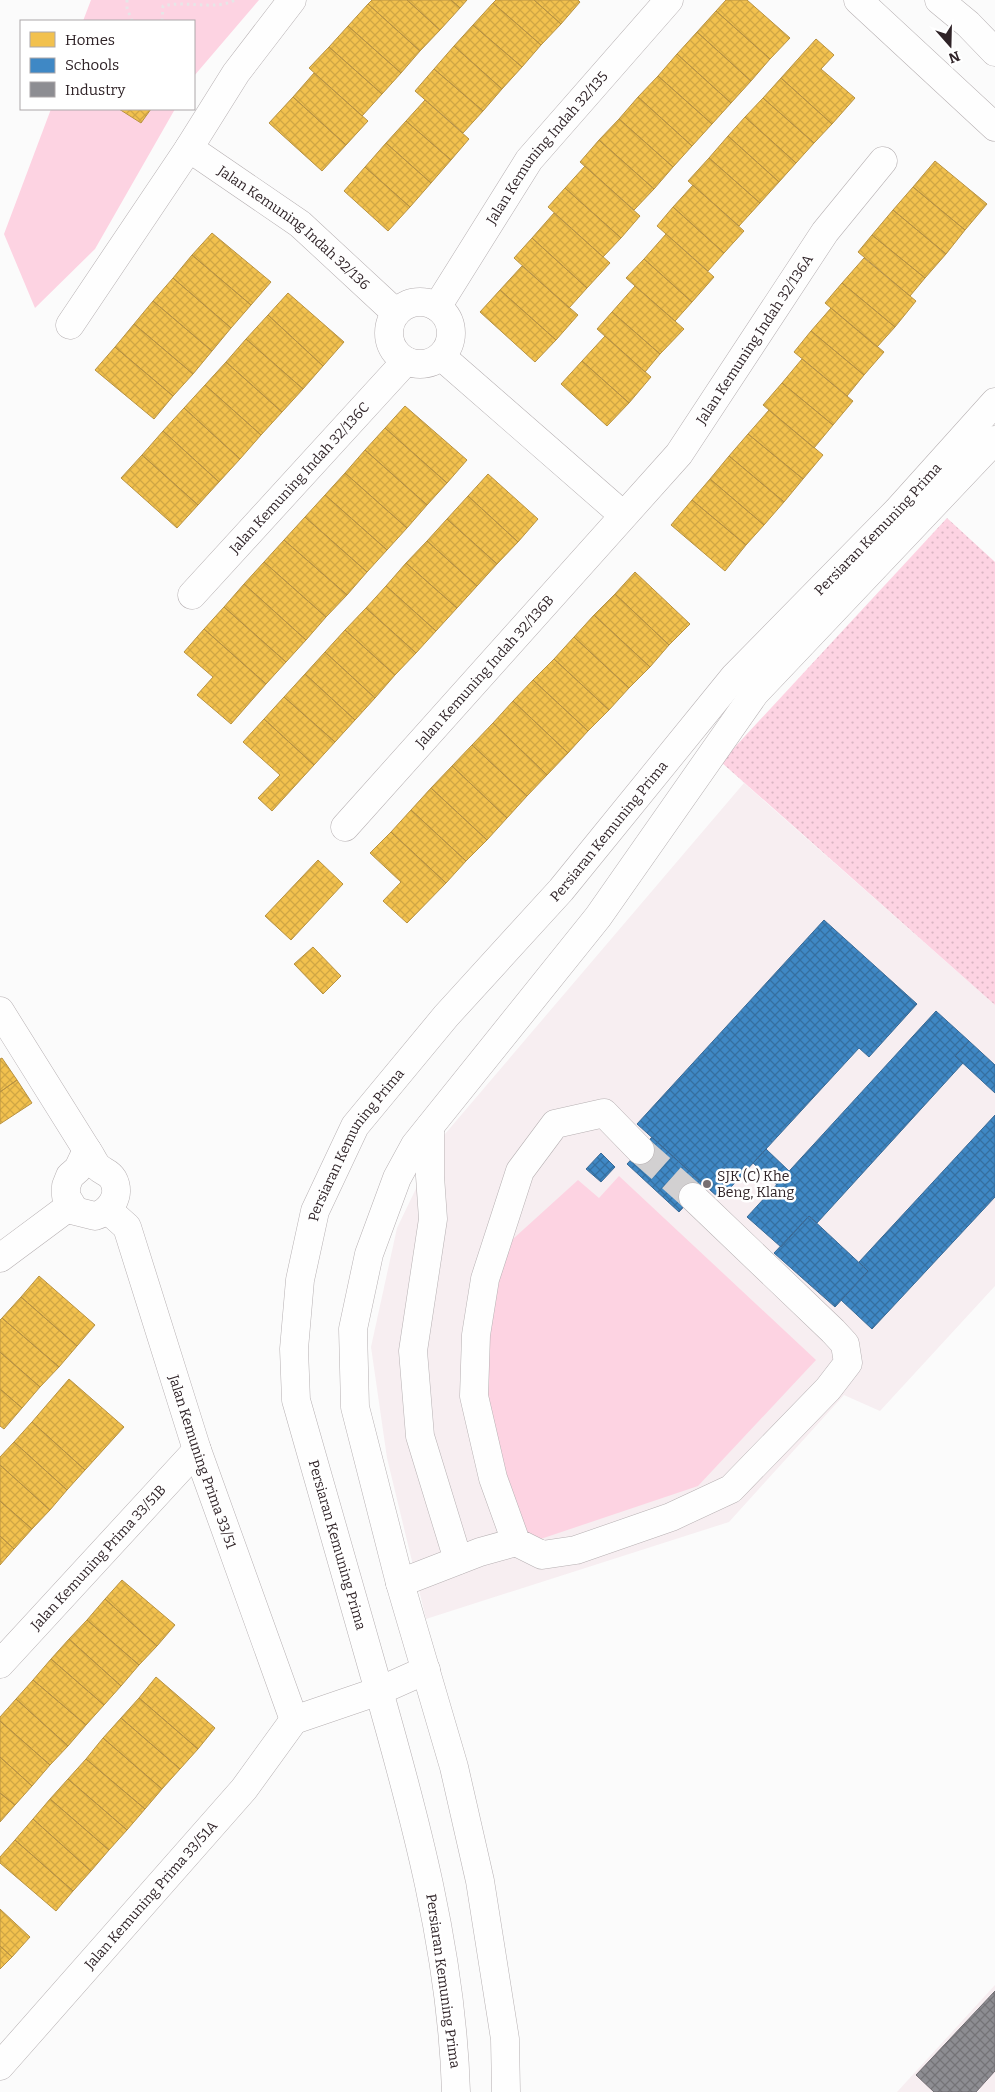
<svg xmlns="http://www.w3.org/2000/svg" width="995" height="2092" font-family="Bitter,serif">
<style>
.built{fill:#f7eef1}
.grass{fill:url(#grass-dots)}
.park{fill:#fdd3e2}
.homes{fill:url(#homes-cross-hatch);stroke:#b89242}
.schools{fill:url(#schools-cross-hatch);stroke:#3a6a96}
.industry{fill:url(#industry-cross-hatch);stroke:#716d72}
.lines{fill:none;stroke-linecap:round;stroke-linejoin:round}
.minor-tunnel{stroke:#d2d0d1;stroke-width:28;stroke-dasharray:28 14;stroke-linecap:butt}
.minor-casing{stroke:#b6b0b2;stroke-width:29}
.path{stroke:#e7e6e7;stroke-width:3;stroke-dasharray:2.5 4;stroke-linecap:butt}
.minor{stroke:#fefefe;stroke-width:28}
.poi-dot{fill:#766f71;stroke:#fff;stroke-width:2}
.labels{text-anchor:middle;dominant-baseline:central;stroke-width:5;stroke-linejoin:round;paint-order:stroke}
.street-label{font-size:14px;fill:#2f2327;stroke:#fff}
.poi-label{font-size:14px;fill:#2f2327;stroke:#fff;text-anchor:start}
</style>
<defs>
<pattern id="grass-dots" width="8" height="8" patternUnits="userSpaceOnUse" patternTransform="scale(1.25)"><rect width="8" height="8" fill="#fdd3e2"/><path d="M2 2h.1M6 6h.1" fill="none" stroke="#d9b5c2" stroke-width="1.8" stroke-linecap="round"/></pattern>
<pattern id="homes-cross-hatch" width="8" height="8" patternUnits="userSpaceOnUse" patternTransform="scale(1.25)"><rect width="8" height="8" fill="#f2c14e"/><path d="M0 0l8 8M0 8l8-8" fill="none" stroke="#d0a644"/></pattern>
<pattern id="schools-cross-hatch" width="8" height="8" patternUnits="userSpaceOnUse" patternTransform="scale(1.25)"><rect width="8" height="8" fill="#3f88c5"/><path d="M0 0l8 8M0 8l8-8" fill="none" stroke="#356fa0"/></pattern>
<pattern id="industry-cross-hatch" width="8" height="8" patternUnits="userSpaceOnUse" patternTransform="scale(1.25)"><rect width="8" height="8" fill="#8d8d92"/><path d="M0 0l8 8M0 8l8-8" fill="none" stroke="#747377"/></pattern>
</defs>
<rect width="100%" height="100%" fill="#fbfbfb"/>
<!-- built -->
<path class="built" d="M744,783L995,1005V1286L880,1411L844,1395L729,1522L426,1619L387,1458L371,1347L397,1228L439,1141Z
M995,1985V2092H897Z"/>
<!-- grass -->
<path class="grass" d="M947,518L995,562V1005L721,762Z"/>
<!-- park -->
<path class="park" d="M91,0H259L194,76V21H83Z
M51,109H175L95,249L35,308L4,234Z
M619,1176L816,1360L698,1486L508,1550L475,1421L503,1248L578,1180L599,1198Z"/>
<!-- homes -->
<path class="homes" d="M372,0H407L440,30L420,51L368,4Z
M407,0H451L460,8L440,30Z
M451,0H467L460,8Z
M496,0H534L561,24L541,45L493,3Z
M534,0H578L580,2L561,24Z
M726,0H747L790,38L770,59L716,11Z
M493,3L541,45L522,67L473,25Z
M368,4L420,51L401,73L348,26Z
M716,11L770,59L751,81L697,32Z
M473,25L522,67L502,89L454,46Z
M348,26L401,73L382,94L329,47Z
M697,32L751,81L731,103L677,54Z
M816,39L834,55L821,69L855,98L832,124L781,78Z
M454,46L502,89L483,111L434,69Z
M329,47L382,94L362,116L309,68Z
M677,54L731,103L712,124L658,76Z
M434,69L483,111L463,133L415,91Z
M314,73L368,121L346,145L293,97Z
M658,76L712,124L692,146L638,97Z
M781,78L832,124L814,143L763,98Z
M293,97L346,145L322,171L269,123Z
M638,97L692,146L673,167L619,119Z
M763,98L814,143L796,163L745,117Z
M425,100L469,139L451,160L406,121Z
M119,109H151L141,123Z
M745,117L796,163L779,182L728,136Z
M619,119L673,167L654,189L599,140Z
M406,121L451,160L431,183L386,143Z
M728,136L779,182L760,203L709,158Z
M599,140L654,189L634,210L580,162Z
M386,143L431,183L410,207L365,167Z
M709,158L760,203L739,226L688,181Z
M935,161L987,204L965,230L913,187Z
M585,166L640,216L621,238L565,188Z
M365,167L410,207L388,231L344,191Z
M693,185L744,231L724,253L673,207Z
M913,187L965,230L946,254L893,210Z
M565,188L621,238L603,257L548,207Z
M673,207L724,253L708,271L657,226Z
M893,210L946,254L925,278L872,235Z
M554,213L610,263L587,288L532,238Z
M212,233L271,282L251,305L192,255Z
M666,234L714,277L692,302L644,259Z
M872,235L925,278L910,296L858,252Z
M532,238L587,288L569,308L514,258Z
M192,255L251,305L231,328L173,278Z
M864,258L916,301L895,327L842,283Z
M644,259L692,302L675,321L626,278Z
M522,266L578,315L556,340L500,290Z
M173,278L231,328L212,351L153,301Z
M842,283L895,327L877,347L825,303Z
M635,286L684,329L660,354L612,312Z
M500,290L556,340L535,362L480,312Z
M288,293L344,342L323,366L268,315Z
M153,301L212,351L193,374L134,324Z
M831,308L884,352L864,375L811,331Z
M612,312L660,354L645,372L597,329Z
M268,315L323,366L303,389L246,339Z
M134,324L193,374L173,396L115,347Z
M811,331L864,375L847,396L794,352Z
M605,336L651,377L629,403L582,361Z
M246,339L303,389L282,412L226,362Z
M115,347L173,396L154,419L95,370Z
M802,359L853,401L833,425L782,383Z
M582,361L629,403L607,426L561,384Z
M226,362L282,412L261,435L205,385Z
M782,383L833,425L814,448L763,405Z
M205,385L261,435L240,459L184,408Z
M405,406L467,460L447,483L385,428Z
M184,408L240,459L219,482L163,431Z
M769,410L823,455L803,479L748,434Z
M385,428L447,483L427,505L365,450Z
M163,431L219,482L198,505L142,455Z
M748,434L803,479L784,502L729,456Z
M365,450L427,505L407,528L345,473Z
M142,455L198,505L177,528L121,478Z
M729,456L784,502L764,525L710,479Z
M345,473L407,528L387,550L325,495Z
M488,474L538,519L518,542L468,496Z
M710,479L764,525L746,545L692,500Z
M325,495L387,550L367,572L305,517Z
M468,496L518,542L497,564L447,519Z
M692,500L746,545L725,571L671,525Z
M305,517L367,572L347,595L284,540Z
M447,519L497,564L477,586L427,541Z
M284,540L347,595L326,617L264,562Z
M427,541L477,586L457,608L406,563Z
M264,562L326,617L306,640L244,584Z
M406,563L457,608L436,631L386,586Z
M635,572L690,624L669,645L615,594Z
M244,584L306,640L286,662L224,607Z
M386,586L436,631L416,653L366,608Z
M615,594L669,645L650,667L594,615Z
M224,607L286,662L266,684L204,629Z
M366,608L416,653L395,675L345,630Z
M594,615L650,667L629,688L574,637Z
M204,629L266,684L231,724L197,695L213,677L184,652Z
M345,630L395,675L375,698L325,652Z
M574,637L629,688L609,710L554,659Z
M325,652L375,698L355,720L305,674Z
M554,659L609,710L588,731L533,680Z
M305,674L355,720L335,742L284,697Z
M533,680L588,731L568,753L513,701Z
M284,697L335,742L314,765L264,719Z
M513,701L568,753L547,775L493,723Z
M264,719L314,765L272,811L258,798L280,775L243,742Z
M493,723L547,775L527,796L472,745Z
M472,745L527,796L507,818L452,766Z
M452,766L507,818L487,840L431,788Z
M431,788L487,840L466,861L411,810Z
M411,810L466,861L446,883L391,832Z
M391,832L446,883L407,923L383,901L401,882L370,853Z
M318,860L343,884L291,940L265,916Z
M313,947L341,976L323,994L294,964Z
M2,1058L17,1080L0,1092V1059Z
M17,1080L32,1103L0,1124V1092Z
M39,1276L95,1325L77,1346L21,1297Z
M21,1297L77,1346L59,1367L2,1318Z
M2,1318L59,1367L40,1387L0,1352V1320Z
M0,1352L40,1387L22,1408L0,1389Z
M69,1379L124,1427L85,1470L32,1422Z
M0,1389L22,1408L4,1429L0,1426Z
M32,1422L85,1470L67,1490L14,1442Z
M14,1442L67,1490L50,1510L0,1465V1457Z
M0,1465L50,1510L32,1529L0,1501Z
M0,1501L32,1529L14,1549L0,1536Z
M0,1536L14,1549L0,1565Z
M122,1580L175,1625L157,1646L105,1599Z
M105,1599L157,1646L139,1665L87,1620Z
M87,1620L139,1665L121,1686L69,1639Z
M69,1639L121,1686L104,1705L51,1659Z
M51,1659L104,1705L86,1725L33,1680Z
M156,1677L215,1728L198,1749L139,1698Z
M33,1680L86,1725L68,1746L16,1699Z
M139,1698L198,1749L180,1769L121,1718Z
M16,1699L68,1746L50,1765L0,1721V1717Z
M121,1718L180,1769L162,1789L103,1738Z
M0,1721L50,1765L32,1786L0,1757Z
M103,1738L162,1789L145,1809L86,1759Z
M0,1757L32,1786L15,1805L0,1793Z
M86,1759L145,1809L127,1830L68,1779Z
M68,1779L127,1830L109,1850L50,1799Z
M0,1793L15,1805L0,1822Z
M50,1799L109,1850L91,1871L33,1819Z
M33,1819L91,1871L73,1891L15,1840Z
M15,1840L73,1891L56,1911L0,1863V1857Z
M0,1909L30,1937L12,1957L0,1946Z
M0,1946L12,1957L0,1969Z"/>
<!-- schools -->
<path class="schools" d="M824,920L917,1004L869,1057L859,1048L720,1199L637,1124Z
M936,1011L969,1041L955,1056L963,1063L817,1223L809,1216L781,1247L747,1217Z
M969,1041L995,1065V1093L955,1056Z
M995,1115V1197L872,1329L841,1300L868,1271L859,1262Z
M652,1137L704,1185L679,1212L627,1164Z
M766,1149L789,1171L777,1185L753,1163Z
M601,1153L615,1167L601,1182L586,1169Z
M809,1216L868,1271L835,1307L774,1253Z"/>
<!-- industry -->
<path class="industry" d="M995,1991V2071L976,2092H934L916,2075Z"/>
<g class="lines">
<!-- minor-tunnel -->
<path class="minor-tunnel" d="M640,1150L693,1197"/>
<defs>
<g id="minor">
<path d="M858,0L995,127"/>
<path d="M939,0L968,24L995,52"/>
<path id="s1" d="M189,148L300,224L396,313"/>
<circle cx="420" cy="333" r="31"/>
<path id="s2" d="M437,307L529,160L669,0"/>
<path d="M70,325L189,148L236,73L292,0"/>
<path d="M442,357L623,515"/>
<path id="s3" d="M192,595L406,361"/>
<path id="s4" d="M345,827L679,454L825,232L883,161"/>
<path d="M0,1011L87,1150"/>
<path d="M430,1127V1176L433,1219L413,1351L420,1436L458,1560"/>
<path d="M87,1150C91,1155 94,1163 98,1167C103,1172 109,1172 113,1179C122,1195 110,1212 95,1216L75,1211L66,1196V1186L70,1176L78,1169Z"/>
<path d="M640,1150L604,1113L555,1124L520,1171L485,1279L476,1335L474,1396L493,1478L516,1542L542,1555L576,1550L671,1517L731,1489L828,1389L848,1363L845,1344L833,1331L693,1197"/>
<path id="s5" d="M108,1210L127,1227L197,1450L294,1720"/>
<path d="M0,1258L70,1206"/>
<path d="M400,1583L480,1552L516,1542"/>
<path id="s6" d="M0,1664L197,1450"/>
<path d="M294,1720L379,1691L426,1670"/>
<path id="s7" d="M0,2066L244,1789L294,1720"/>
<path id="s8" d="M456,2092C452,1953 415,1817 377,1684C350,1590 323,1495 296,1400L294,1349L300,1280L315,1211L355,1126L446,1016L561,890L734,677L897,511L995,402"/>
<path d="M506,2092L505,2039L480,1881L454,1767L400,1583L355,1407L353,1329L369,1254L397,1178L415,1145L598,917L755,693L995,440"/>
</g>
</defs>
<!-- minor casing -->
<use href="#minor" class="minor-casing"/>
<!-- path -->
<path class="path" d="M127,0V8L132,21
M162,21L163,6C187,0 215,11 235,0"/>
<!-- minor -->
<use href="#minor" class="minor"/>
</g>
<!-- markers -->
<circle class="poi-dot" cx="707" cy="1184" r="5"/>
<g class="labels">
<!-- street labels -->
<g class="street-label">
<text stroke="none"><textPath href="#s2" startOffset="194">Jalan Kemuning Indah 32/135</textPath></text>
<text stroke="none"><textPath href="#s1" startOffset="132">Jalan Kemuning Indah 32/136</textPath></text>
<text stroke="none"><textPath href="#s4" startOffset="638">Jalan Kemuning Indah 32/136A</textPath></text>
<text stroke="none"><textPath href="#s3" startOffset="159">Jalan Kemuning Indah 32/136C</textPath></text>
<text stroke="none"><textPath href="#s8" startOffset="1791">Persiaran Kemuning Prima</textPath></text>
<text stroke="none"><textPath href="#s4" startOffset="209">Jalan Kemuning Indah 32/136B</textPath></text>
<text stroke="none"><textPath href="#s8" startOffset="1386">Persiaran Kemuning Prima</textPath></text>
<text stroke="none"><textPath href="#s8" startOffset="981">Persiaran Kemuning Prima</textPath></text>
<text stroke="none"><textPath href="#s5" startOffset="272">Jalan Kemuning Prima 33/51</textPath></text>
<text transform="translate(337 1545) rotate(74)">Persiaran Kemuning Prima</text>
<text stroke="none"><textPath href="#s6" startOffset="145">Jalan Kemuning Prima 33/51B</textPath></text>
<text stroke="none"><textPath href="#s7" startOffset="228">Jalan Kemuning Prima 33/51A</textPath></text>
<text transform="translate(443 1981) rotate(82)">Persiaran Kemuning Prima</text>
</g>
<!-- poi labels -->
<g class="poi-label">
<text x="717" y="1176">SJK (C) Khe<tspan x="717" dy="16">Beng, Klang</tspan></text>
</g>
</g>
<!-- legend -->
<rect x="20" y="20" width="175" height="90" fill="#ffffff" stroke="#aca7a9"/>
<rect x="30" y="32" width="25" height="15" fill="#f2c14e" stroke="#aca7a9"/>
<text x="65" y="45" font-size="15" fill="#2f2327">Homes</text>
<rect x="30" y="58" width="25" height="15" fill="#3f88c5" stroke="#aca7a9"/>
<text x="65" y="70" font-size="15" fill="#2f2327">Schools</text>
<rect x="30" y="82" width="25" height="15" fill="#8d8d92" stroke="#aca7a9"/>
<text x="65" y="95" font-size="15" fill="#2f2327">Industry</text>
<!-- north arrow -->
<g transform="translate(950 45) rotate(160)" stroke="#ffffff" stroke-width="4" paint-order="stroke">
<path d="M0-4L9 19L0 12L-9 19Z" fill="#2f2327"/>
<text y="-8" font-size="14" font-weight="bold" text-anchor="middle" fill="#2f2327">N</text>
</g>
</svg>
